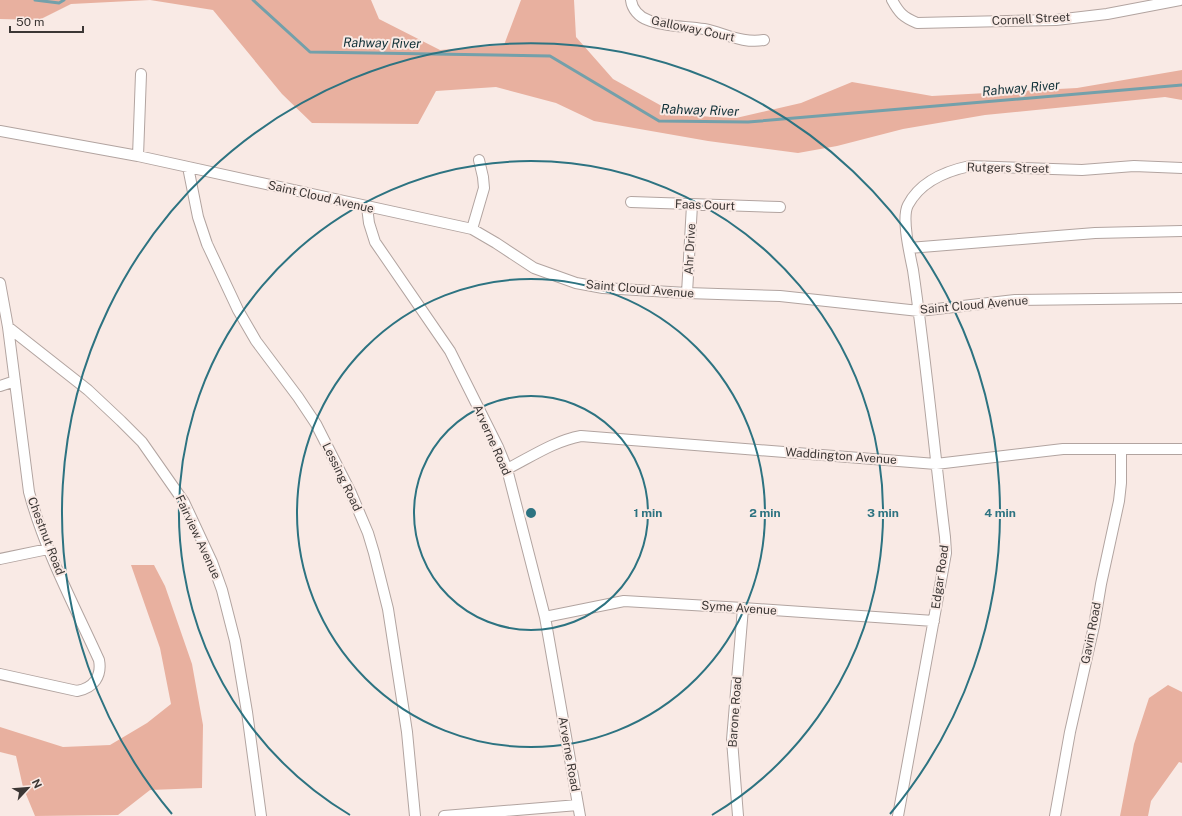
<svg xmlns="http://www.w3.org/2000/svg" width="1182" height="816" font-family="'Public Sans',sans-serif">
<style>
.forest{fill:#e8b09f}
.lines{fill:none;stroke-linecap:round;stroke-linejoin:round}
.stream{stroke:#73a0aa;stroke-width:3}
.minor-casing{stroke:#b2a4a0;stroke-width:12}
.minor{stroke:#fff;stroke-width:10}
.ring{fill:none;stroke:#2d7381;stroke-width:2}
.labels{text-anchor:middle;dominant-baseline:central;stroke-width:4;stroke-linejoin:round;paint-order:stroke}
.street-label{font-size:12px;fill:#3c3735;stroke:#f9eae5}
.water-label{font-size:13px;font-style:italic;fill:#0f3037;stroke:#f9eae5}
.centre{fill:#2d7381;stroke:#f9eae5;stroke-width:2}
.ring-label{font-size:12px;text-anchor:middle;font-weight:bold;fill:#2d7381;stroke:#f9eae5;stroke-width:4;stroke-linejoin:round;paint-order:stroke}
</style>
<rect width="100%" height="100%" fill="#f9eae5"/>
<!-- forest -->
<path class="forest" d="M0,0H371L379,19L440,50L504,45L521,0H574L576,37L613,79L678,115L736,118L801,103L852,82L932,96L1077,88L1182,70V100L1165,97L985,115L903,129L837,146L798,153L708,141L594,121L556,103L496,87L436,91L418,124L312,123L282,94L213,10L150,0L71,4L39,20L0,19Z
M131,565H154L165,586L192,664L203,725L202,788L150,790L118,815L35,816L23,787L16,756L0,752V727L63,747L110,745L147,723L171,704L160,648Z
M1168,685L1182,692V763L1179,762L1151,801L1148,816H1120L1134,744L1149,698Z"/>
<g class="lines">
<!-- stream -->
<path class="stream" d="M35,0L59,3L64,0
M253,0L310,52L550,56L659,121L748,122L1182,85"/>
<defs>
<path id="minor" d="M631,0C632,9 639,17 648,20C664,27 686,26 704,29C724,33 743,44 764,40
M892,0C899,13 903,17 917,23L1056,20L1107,14L1180,0
M0,131L138,156L472,229L496,243L534,268L576,283L603,288L687,293L780,296L919,311L1015,300L1182,298
M138,156L141,74
M188,167L198,217L207,244L238,310L256,341L298,397L316,424L351,493L368,533L374,553L388,609L407,732L415,816
M631,202L780,207
M367,207L369,223L375,242L450,351L498,447L507,469L545,617L580,816
M472,229L484,188L483,177L479,160
M909,248L1095,233L1182,231
M0,283L8,327L29,492C45,551 74,605 99,660C102,676 94,688 77,691L0,674
M687,293L692,205
M8,327L88,390L121,421L142,442L184,502L212,562L222,590L235,641L247,712L261,816
M0,386L15,381
M507,469C531,457 554,441 581,436L936,464L1063,449H1182
M0,559L48,549
M545,617L624,601L743,608L934,621
M444,816L578,805
M738,816L732,740L743,608
M898,816L946,553L945,537C934,448 926,359 913,270C910,255 901,218 908,205C920,182 946,171 970,166L1082,170L1134,166L1182,168
M1055,816L1070,732L1094,626L1101,584L1119,501L1121,483V449"/>
</defs>
<!-- minor casing -->
<use href="#minor" class="minor-casing"/>
<!-- minor -->
<use href="#minor" class="minor"/>
</g>
<!-- distance rings -->
<g class="ring">
<circle cx="531" cy="513" r="117"/>
<circle cx="531" cy="513" r="234"/>
<path d="M350 815A352 352 0 1 1 712 815"/>
<path d="M172 814A469 469 0 1 1 890 814"/>
</g>
<g class="labels">
<!-- street labels -->
<g class="street-label">
<text transform="translate(1031 19) rotate(-3)">Cornell Street</text>
<text transform="translate(693 29) rotate(12)">Galloway Court</text>
<text transform="translate(1008 168) rotate(1)">Rutgers Street</text>
<text transform="translate(321 197) rotate(13)">Saint Cloud Avenue</text>
<text transform="translate(705 205) rotate(2)">Faas Court</text>
<text transform="translate(690 249) rotate(-87)">Ahr Drive</text>
<text transform="translate(640 289) rotate(5)">Saint Cloud Avenue</text>
<text transform="translate(974 305) rotate(-5)">Saint Cloud Avenue</text>
<text transform="translate(492 440) rotate(66)">Arverne Road</text>
<text transform="translate(841 456) rotate(4)">Waddington Avenue</text>
<text transform="translate(342 477) rotate(64)">Lessing Road</text>
<text transform="translate(46 536) rotate(69)">Chestnut Road</text>
<text transform="translate(198 537) rotate(65)">Fairview Avenue</text>
<text transform="translate(940 577) rotate(-82)">Edgar Road</text>
<text transform="translate(739 608) rotate(4)">Syme Avenue</text>
<text transform="translate(1091 633) rotate(-79)">Gavin Road</text>
<text transform="translate(735 712) rotate(-86)">Barone Road</text>
<text transform="translate(569 754) rotate(80)">Arverne Road</text>
</g>
<!-- water labels -->
<g class="water-label">
<text transform="translate(382 43) rotate(1)">Rahway River</text>
<text transform="translate(1021 88) rotate(-5)">Rahway River</text>
<text transform="translate(700 110) rotate(2)">Rahway River</text>
</g>
</g>
<circle cx="531" cy="513" r="6" class="centre"/>
<g class="ring-label">
<text x="648" y="517">1 min</text>
<text x="765" y="517">2 min</text>
<text x="883" y="517">3 min</text>
<text x="1000" y="517">4 min</text>
</g>
<!-- north arrow -->
<g transform="translate(28 788) rotate(64)" stroke="#f9eae5" stroke-width="3" paint-order="stroke">
<path d="M0-3L7 15L0 10L-7 15Z" fill="#3c3735"/>
<text y="-6" font-size="11" font-weight="bold" text-anchor="middle" fill="#3c3735">N</text>
</g>
<!-- scale -->
<path d="M10 26v6h73v-6" fill="none" stroke="#3c3735" stroke-width="2"/>
<text x="16" y="26" font-size="12" fill="#3c3735" stroke="#f9eae5" stroke-width="3" paint-order="stroke">50 m</text>
</svg>
